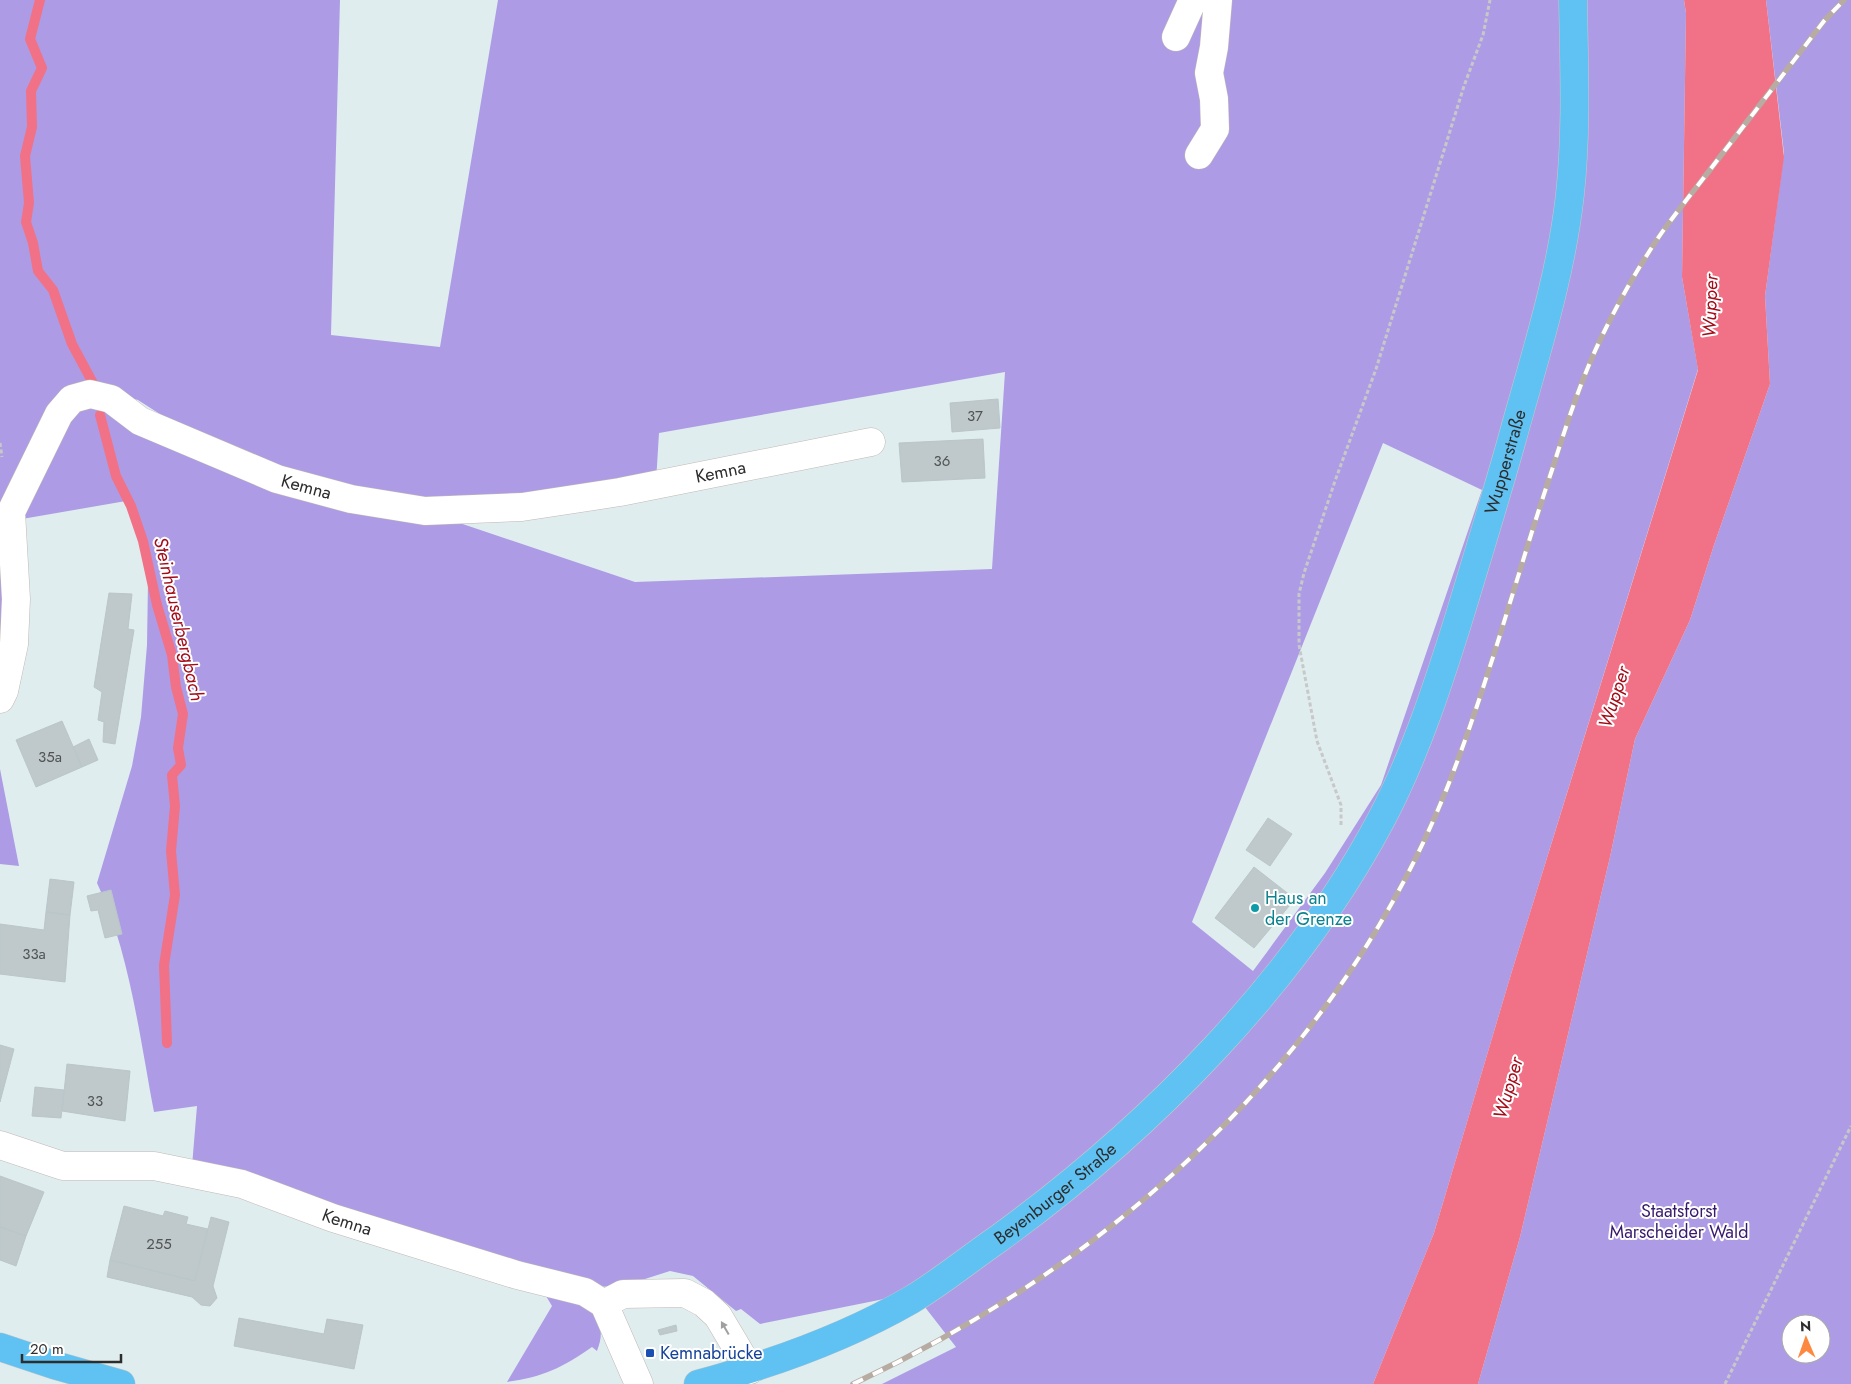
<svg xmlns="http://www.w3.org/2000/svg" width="1851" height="1384" font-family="Jost,sans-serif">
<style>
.green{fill:#ad9ce5;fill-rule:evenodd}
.water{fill:#f17287}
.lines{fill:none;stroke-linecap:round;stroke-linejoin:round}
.stream{stroke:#f17287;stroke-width:10}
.building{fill:#bfc8ca;stroke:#b9c7ca}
.minor-casing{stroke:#c1b8b3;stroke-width:29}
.major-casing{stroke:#c8c8c8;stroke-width:29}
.path{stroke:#c8c8c8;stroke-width:3;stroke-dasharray:4 2.5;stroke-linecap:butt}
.minor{stroke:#fff;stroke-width:28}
.major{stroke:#60c2f3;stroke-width:28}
.rail-casing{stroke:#b7aba2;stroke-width:5.5}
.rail{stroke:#fff;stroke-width:4;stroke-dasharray:11;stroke-linecap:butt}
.oneway{fill:#a0a0a0}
.culture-dot{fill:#0f9aa8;stroke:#fff;stroke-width:2}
.transit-dot{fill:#1a4fb4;stroke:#fff;stroke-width:2}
.labels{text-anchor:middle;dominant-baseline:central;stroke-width:4;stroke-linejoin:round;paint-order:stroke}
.number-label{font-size:15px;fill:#525454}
.street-label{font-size:18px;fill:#2d2d2d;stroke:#fff}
.culture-label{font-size:18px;fill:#0d838f;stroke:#fff;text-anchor:start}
.park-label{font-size:18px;fill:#381a6d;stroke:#fff}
.transit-label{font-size:18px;fill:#164399;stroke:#fff;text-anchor:start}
.water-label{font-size:19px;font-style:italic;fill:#a30c19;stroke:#fff}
</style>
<rect width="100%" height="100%" fill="#e0edef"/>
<!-- green -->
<path class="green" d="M0,0H340L331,335L440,347L498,0H1684L1686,13L1682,277L1698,369L1512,971L1434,1233L1373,1384H882L956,1347L914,1293L760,1324L741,1309L736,1311L693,1276L670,1271L623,1286L591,1287L260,1180L192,1166L197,1106L154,1112C140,1039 129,949 97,883L132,766L141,717L147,645L148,581L145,544L126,501L22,519L59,426C95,381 138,425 177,442V425L138,400L93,388L73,391L56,401L33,444L2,518L5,580L0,661ZM1005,372L992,569L635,582L430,513L656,482L659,433ZM1383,443L1482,490L1381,785L1325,873L1253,971L1192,922Z
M1766,0H1851V1384H1478L1520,1237L1610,857L1635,739L1690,620L1714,545L1770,384L1765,296L1784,153ZM1791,1324H1821V1354H1791Z
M0,769L19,866L0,864Z
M543,1291L591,1307C601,1323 604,1333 597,1351L592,1347C562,1368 543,1377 507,1382L552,1306Z"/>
<!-- water -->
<path class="water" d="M1684,0H1766L1784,157L1765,296L1770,384L1714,545L1690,620L1635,739L1610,857L1520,1237L1478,1384H1373L1434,1233L1512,971L1698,370L1682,277L1686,13Z"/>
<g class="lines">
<!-- stream -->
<path class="stream" d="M40,0L30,39L42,68L31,91L32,127L25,156L29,203L26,222L33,243L38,271L53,290L72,344L94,385
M100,415L116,476L131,506L143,541L157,605L172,655L176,687L183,714L178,748L181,765L172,775L175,806L171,851L175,895L164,965L167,1043"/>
</g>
<!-- building -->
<path class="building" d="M998,399L1000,428L952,432L950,403Z
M983,439L985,478L902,482L899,443Z
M109,593L132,594L128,629L134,630L115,744L103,742L104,722L98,720L102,692L94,687Z
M62,721L82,767L36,787L16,740Z
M89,739L98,760L82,767L73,747Z
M1268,818L1292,834L1270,866L1246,850Z
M1254,867L1295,899L1254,948L1215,918Z
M50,879L74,882L70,915L46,912Z
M111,890L122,934L105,938L98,910L91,911L87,896Z
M46,912L70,915L65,982L0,974V924L44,930Z
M0,1045L14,1049L0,1102Z
M67,1064L130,1071L125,1121L62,1111Z
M35,1087L64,1090L61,1118L32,1116Z
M0,1176L44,1192L26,1236L0,1227Z
M124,1206L163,1216L165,1211L188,1217L186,1224L208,1229L195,1281L110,1260Z
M211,1217L229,1222L213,1286L217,1298L210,1306L201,1305L192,1297L107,1277L110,1260L195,1281Z
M0,1227L26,1236L16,1266L0,1260Z
M239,1318L324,1334L327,1319L363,1325L354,1369L234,1346Z
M676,1325L677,1331L660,1335L658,1330Z"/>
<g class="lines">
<defs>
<g id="minor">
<path d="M1176,37L1191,4L1195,0"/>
<path d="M1199,155L1215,129L1214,99L1209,73L1214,47L1218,0"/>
<path id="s1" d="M0,699L4,691L14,644L16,599L11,512L59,414L72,399L90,394L111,399L140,421L277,479L351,499L425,511L522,507L620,492L871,442"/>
<path id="s2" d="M0,1145L63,1166H154L242,1184L333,1218L517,1275L585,1292L604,1304L639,1384"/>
<path d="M604,1304L623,1294L685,1293L704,1303L718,1316L750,1370"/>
</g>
<g id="major">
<path d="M0,1347L54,1365L121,1384"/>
<path id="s3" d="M698,1384C772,1364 845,1338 911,1300C941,1282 969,1259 998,1239C1148,1130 1295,983 1382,818C1415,755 1437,688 1458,621C1476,562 1494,503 1511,443C1533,362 1561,278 1570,194C1577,130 1574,64 1573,0"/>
</g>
</defs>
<!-- minor casing -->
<use href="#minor" class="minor-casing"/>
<!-- major casing -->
<use href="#major" class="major-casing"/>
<!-- path -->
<path class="path" d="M0,443L2,457
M1341,825V805L1317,741L1299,645V594L1304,573L1335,481L1376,369L1464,86L1483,35L1490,0
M1725,1384L1851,1126"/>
<!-- minor -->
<use href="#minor" class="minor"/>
<!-- major -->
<use href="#major" class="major"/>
<defs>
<path id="rail" d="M853,1384C1116,1261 1341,1057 1449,783C1489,681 1517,574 1552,470C1567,423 1582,376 1604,332C1619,301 1637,270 1656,241C1675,213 1698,186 1719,158C1754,113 1789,67 1824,21L1844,0"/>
</defs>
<!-- rail casing -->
<use href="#rail" class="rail-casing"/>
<!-- rail -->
<use href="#rail" class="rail"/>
</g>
<!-- one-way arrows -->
<defs><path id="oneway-solid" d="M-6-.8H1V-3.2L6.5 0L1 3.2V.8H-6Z" transform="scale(1.25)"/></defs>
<use class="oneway" href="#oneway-solid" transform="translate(725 1328) rotate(-120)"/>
<!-- markers -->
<circle class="culture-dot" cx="1255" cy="908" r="5"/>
<rect class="transit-dot" x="645" y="1348" width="10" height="10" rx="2.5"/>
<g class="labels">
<!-- number labels -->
<g class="number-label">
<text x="975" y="416">37</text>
<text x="942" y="461">36</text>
<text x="50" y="757">35a</text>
<text x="34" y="954">33a</text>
<text x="95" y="1101">33</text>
<text x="159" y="1244">255</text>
</g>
<!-- street labels -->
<g class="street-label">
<text stroke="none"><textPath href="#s3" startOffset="1288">Wupperstraße</textPath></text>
<text stroke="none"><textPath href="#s1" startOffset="994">Kemna</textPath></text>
<text stroke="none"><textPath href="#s1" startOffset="574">Kemna</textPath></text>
<text stroke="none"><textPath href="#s3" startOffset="409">Beyenburger Straße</textPath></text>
<text stroke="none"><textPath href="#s2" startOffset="359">Kemna</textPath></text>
</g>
<!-- culture labels -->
<g class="culture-label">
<text x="1265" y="898">Haus an<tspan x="1265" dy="21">der Grenze</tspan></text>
</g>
<!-- park labels -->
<g class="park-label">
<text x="1679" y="1211">Staatsforst<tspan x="1679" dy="21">Marscheider Wald</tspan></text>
</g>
<!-- transit labels -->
<g class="transit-label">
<text x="660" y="1353">Kemnabrücke</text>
</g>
<!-- water labels -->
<g class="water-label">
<text transform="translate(1710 306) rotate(-88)">Wupper</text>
<text transform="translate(179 619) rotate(77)">Steinhauserbergbach</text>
<text transform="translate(1614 697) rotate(-72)">Wupper</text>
<text transform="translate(1508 1088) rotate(-74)">Wupper</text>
</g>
</g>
<!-- north arrow -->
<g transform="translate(1806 1339) rotate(358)"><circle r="24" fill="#ffffff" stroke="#ababab"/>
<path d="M0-4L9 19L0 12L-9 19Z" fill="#fd883f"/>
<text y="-8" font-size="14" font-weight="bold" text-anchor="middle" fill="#2d2d2d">N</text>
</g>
<!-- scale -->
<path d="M22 1354v8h99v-8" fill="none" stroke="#2d2d2d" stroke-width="2.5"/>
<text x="30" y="1354" font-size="15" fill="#2d2d2d" stroke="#ffffff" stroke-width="4" paint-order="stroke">20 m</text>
</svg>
